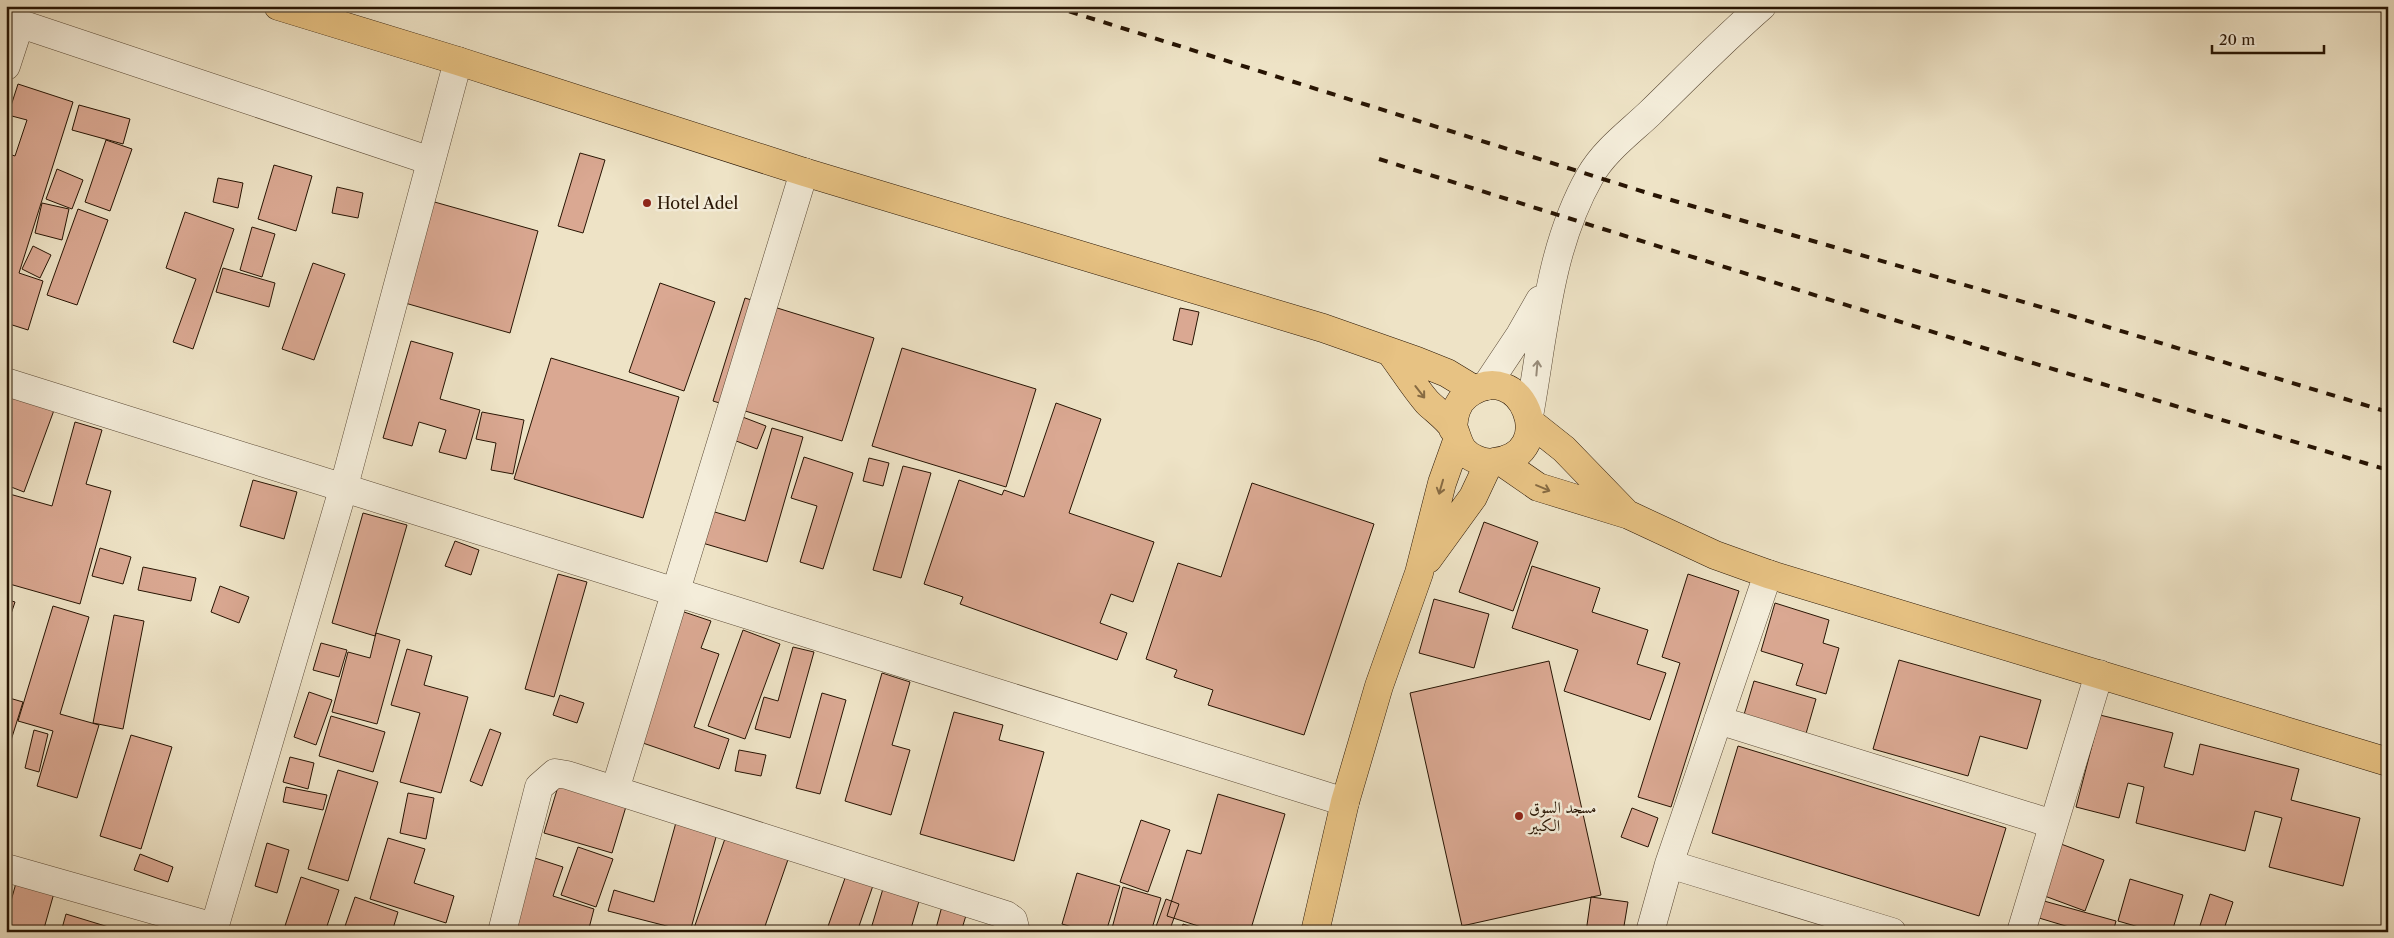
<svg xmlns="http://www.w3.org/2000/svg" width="2394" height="938" font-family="'Libre Caslon Text',Amiri,serif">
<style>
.building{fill:#daa892;stroke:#271403}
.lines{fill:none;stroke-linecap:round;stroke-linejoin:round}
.minor-casing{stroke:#594834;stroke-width:29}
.major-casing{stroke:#271403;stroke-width:29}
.minor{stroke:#f4edda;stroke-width:28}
.major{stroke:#e7c283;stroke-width:28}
.rail{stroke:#271403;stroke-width:4;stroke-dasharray:9 9;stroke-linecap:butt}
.oneway{stroke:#988b79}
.oneway2{stroke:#876b43}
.poi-dot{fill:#8f2418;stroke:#f4edda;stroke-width:2}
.labels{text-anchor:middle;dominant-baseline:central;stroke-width:5;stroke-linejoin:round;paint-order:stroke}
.poi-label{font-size:16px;fill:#271403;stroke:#f4edda;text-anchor:start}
</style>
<rect width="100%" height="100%" fill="#eee3c6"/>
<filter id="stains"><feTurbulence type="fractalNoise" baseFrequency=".004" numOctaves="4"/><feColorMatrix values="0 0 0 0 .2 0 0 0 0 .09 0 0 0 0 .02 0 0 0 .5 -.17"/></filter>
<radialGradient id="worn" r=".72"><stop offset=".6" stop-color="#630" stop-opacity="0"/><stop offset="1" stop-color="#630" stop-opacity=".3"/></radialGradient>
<!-- building -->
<path class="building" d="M18,84L73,102L19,273L43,281L28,330L6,323V153L15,156L27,120L8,115Z
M79,105L130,119L123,144L72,130Z
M106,140L132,149L110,211L85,202Z
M580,153L605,160L583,233L558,226Z
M274,165L312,176L296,231L258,219Z
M57,169L83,180L72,209L46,199Z
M218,178L243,183L238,208L213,202Z
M337,187L363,193L358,218L332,213Z
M413,196L538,231L510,333L384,297Z
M42,203L69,209L62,240L35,233Z
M78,209L108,220L77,305L47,295Z
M185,212L234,229L193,349L173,342L196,279L166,268Z
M252,227L275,234L262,277L240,270Z
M33,246L51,255L40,278L22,269Z
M313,263L345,274L314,360L282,349Z
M223,268L275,283L269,307L216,292Z
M660,283L715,302L684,391L629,372Z
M745,298L874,338L842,441L713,401Z
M1180,308L1199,312L1192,345L1173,340Z
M411,341L453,353L440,399L480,410L466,459L439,452L446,430L419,422L412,446L383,438Z
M902,348L1036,389L1006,487L872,446Z
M551,358L679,397L643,518L514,479Z
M6,384L57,402L24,492L6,485Z
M1056,403L1101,419L1069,513L1154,542L1133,602L1111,594L1100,623L1127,633L1117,660L960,604L963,597L924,584L959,480L1002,495L1004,490L1024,497Z
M482,412L524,420L513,474L491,470L496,443L476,439Z
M740,416L766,426L757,449L731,439Z
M75,422L102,430L86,484L111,491L80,604L6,583V493L52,506Z
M772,428L803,437L767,562L699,542L708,510L745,521Z
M804,457L853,473L823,569L800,562L817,506L791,498Z
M869,458L889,463L883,486L863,481Z
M903,466L931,473L901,578L873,570Z
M253,480L297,492L284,539L240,526Z
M1252,483L1374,524L1304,735L1208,705L1213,690L1174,677L1177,670L1146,659L1178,563L1221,577Z
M363,513L407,525L375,636L332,623Z
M1484,522L1538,542L1513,611L1459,592Z
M455,541L479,550L471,575L445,566Z
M100,548L131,557L123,584L92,576Z
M1532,566L1600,588L1592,612L1648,630L1637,664L1666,673L1650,720L1564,691L1578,650L1512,628Z
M143,567L196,578L191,601L138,590Z
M558,574L587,582L554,697L525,689Z
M1688,574L1739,591L1671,807L1638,797L1680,663L1662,657Z
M220,586L249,597L239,623L211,612Z
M6,599L15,602L6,629Z
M1434,599L1489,614L1474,668L1419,653Z
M1775,603L1829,620L1823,643L1839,648L1826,694L1796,685L1803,664L1761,651Z
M53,606L89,617L60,714L99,725L77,798L37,786L53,731L18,721Z
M678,610L711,621L701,648L719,654L694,727L729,739L719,769L634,740Z
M114,615L144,621L123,729L93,723Z
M743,630L780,644L745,739L708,726Z
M376,633L400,640L377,724L332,712L348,652L370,658Z
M321,643L347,650L339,677L313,670Z
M793,647L814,652L790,738L755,729L764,697L778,701Z
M407,649L432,656L424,685L468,697L441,793L400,782L420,713L391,705Z
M1899,660L2041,700L2027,749L1980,736L1968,776L1873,749Z
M1549,661L1601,895L1462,926L1410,693Z
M882,673L910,682L892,745L910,750L891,815L845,801Z
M1754,681L1816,699L1805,737L1743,718Z
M309,692L332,700L316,745L294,737Z
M822,693L846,700L820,794L796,788Z
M560,695L584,703L577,723L553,715Z
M6,697L23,702L8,750H6Z
M954,712L1003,725L999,740L1044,752L1014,861L920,834Z
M2100,715L2173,733L2164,767L2193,775L2200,744L2299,769L2291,800L2360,818L2343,886L2269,867L2282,818L2255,811L2245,851L2136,823L2144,787L2128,783L2119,818L2076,807Z
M331,716L385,732L373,772L319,756Z
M490,729L501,733L482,786L470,781Z
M34,730L48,734L39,772L25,768Z
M131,735L172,747L141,849L100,836Z
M1738,746L2006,828L1979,916L1712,833Z
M739,750L766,755L761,776L735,771Z
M290,757L314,763L308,789L283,782Z
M338,770L378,782L348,881L308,869Z
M563,770L631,790L612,853L544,833Z
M286,787L327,795L323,810L283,802Z
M408,793L434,798L426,839L400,833Z
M1218,794L1285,814L1250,932H1217L1167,916L1187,850L1201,854Z
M680,808L721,819L690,932L608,911L614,890L654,902Z
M1632,808L1658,818L1648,847L1621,837Z
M1141,820L1170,830L1148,892L1120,882Z
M729,827L792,848L763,932H695L693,931Z
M388,838L425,849L414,883L454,896L446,923L370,899Z
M267,843L289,850L277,893L255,886Z
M2061,844L2104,860L2085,911L2042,895Z
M578,847L613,859L596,907L561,895Z
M140,854L173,867L168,882L134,870Z
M535,858L563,867L553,896L594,909L588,932H512Z
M850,864L877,874L857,932H826Z
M888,872L924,884L910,932H870Z
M1077,873L1120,886L1106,932H1089L1062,924Z
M301,877L339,890L325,932H283Z
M2130,879L2183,895L2172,932H2156L2118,921Z
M16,883L54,893L43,932H6V919Z
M1123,887L1161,898L1151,932H1111Z
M2210,894L2233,902L2223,932H2198Z
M945,895L970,902L961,932H935Z
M355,897L398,912L392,932H343Z
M1591,897L1628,902L1623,932H1586Z
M1166,899L1179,904L1169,932H1154Z
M2044,901L2116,921L2113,932H2079V930L2039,918Z
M66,914L125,932H61Z
M1183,924L1206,932H1181Z"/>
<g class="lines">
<defs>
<path id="minor" d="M6,19L431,161
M6,66L20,23
M6,382L1345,802
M1486,386L1520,335L1540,300
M1529,416C1544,335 1548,250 1590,176C1604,151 1630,132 1650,113C1687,77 1723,40 1762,6
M1718,720L2053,824
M615,790L804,172
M1669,864L1892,932
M6,868L214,927
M213,932L344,486L458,61
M502,932L539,787L555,773L567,775L1006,915L1013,920L1016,932
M1650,932L1669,864L1768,574
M2021,932L2099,674"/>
<path id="major" d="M278,6L458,61L804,172L1323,328L1417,361L1447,373L1475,390
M1391,353C1403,369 1414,387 1427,402C1435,410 1448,419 1454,429C1457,436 1458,443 1463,450C1470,458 1483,464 1494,462C1562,455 1521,354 1467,395C1456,403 1454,416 1453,429
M1530,422L1564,449L1626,513
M1502,462L1538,487L1629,515L1715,555L1768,574L2388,762
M1428,559L1473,497L1489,463
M1315,932L1345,802L1379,686L1419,573L1442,483L1457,441"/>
</defs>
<!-- minor casing -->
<use href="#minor" class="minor-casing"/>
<!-- major casing -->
<use href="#major" class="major-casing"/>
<!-- minor -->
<use href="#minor" class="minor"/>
<!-- major -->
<use href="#major" class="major"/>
<!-- rail -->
<path class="rail" d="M1052,6L1654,195L2065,314L2388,412
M1379,159L2013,357L2388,470"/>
</g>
<!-- one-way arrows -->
<defs><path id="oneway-shaft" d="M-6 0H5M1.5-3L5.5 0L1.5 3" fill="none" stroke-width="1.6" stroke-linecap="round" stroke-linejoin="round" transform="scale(1.25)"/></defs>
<use class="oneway" href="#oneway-shaft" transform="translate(1537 368) rotate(-85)"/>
<g class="oneway2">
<use href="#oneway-shaft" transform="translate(1420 392) rotate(52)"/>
<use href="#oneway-shaft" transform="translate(1441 487) rotate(106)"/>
<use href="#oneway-shaft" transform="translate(1543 488) rotate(23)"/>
</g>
<!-- markers -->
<g class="poi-dot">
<circle cx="647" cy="203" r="5"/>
<circle cx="1519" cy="816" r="5"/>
</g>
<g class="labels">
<!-- poi labels -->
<g class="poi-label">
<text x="657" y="203">Hotel Adel</text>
<text x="1529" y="807">مسجد السوق<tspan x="1529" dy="18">الكبير</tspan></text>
</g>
</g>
<!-- margin -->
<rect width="2394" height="938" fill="none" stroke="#eee3c6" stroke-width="25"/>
<rect x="8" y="8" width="2379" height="923" fill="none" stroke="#271403" stroke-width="2.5"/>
<rect x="12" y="12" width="2369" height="913" fill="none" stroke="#271403"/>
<!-- scale -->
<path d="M2212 45v8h112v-8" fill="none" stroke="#271403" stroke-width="2.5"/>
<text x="2219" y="45" font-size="15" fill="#271403" stroke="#f4edda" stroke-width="4" paint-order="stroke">20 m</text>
<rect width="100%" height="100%" filter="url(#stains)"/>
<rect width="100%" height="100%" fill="url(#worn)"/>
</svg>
